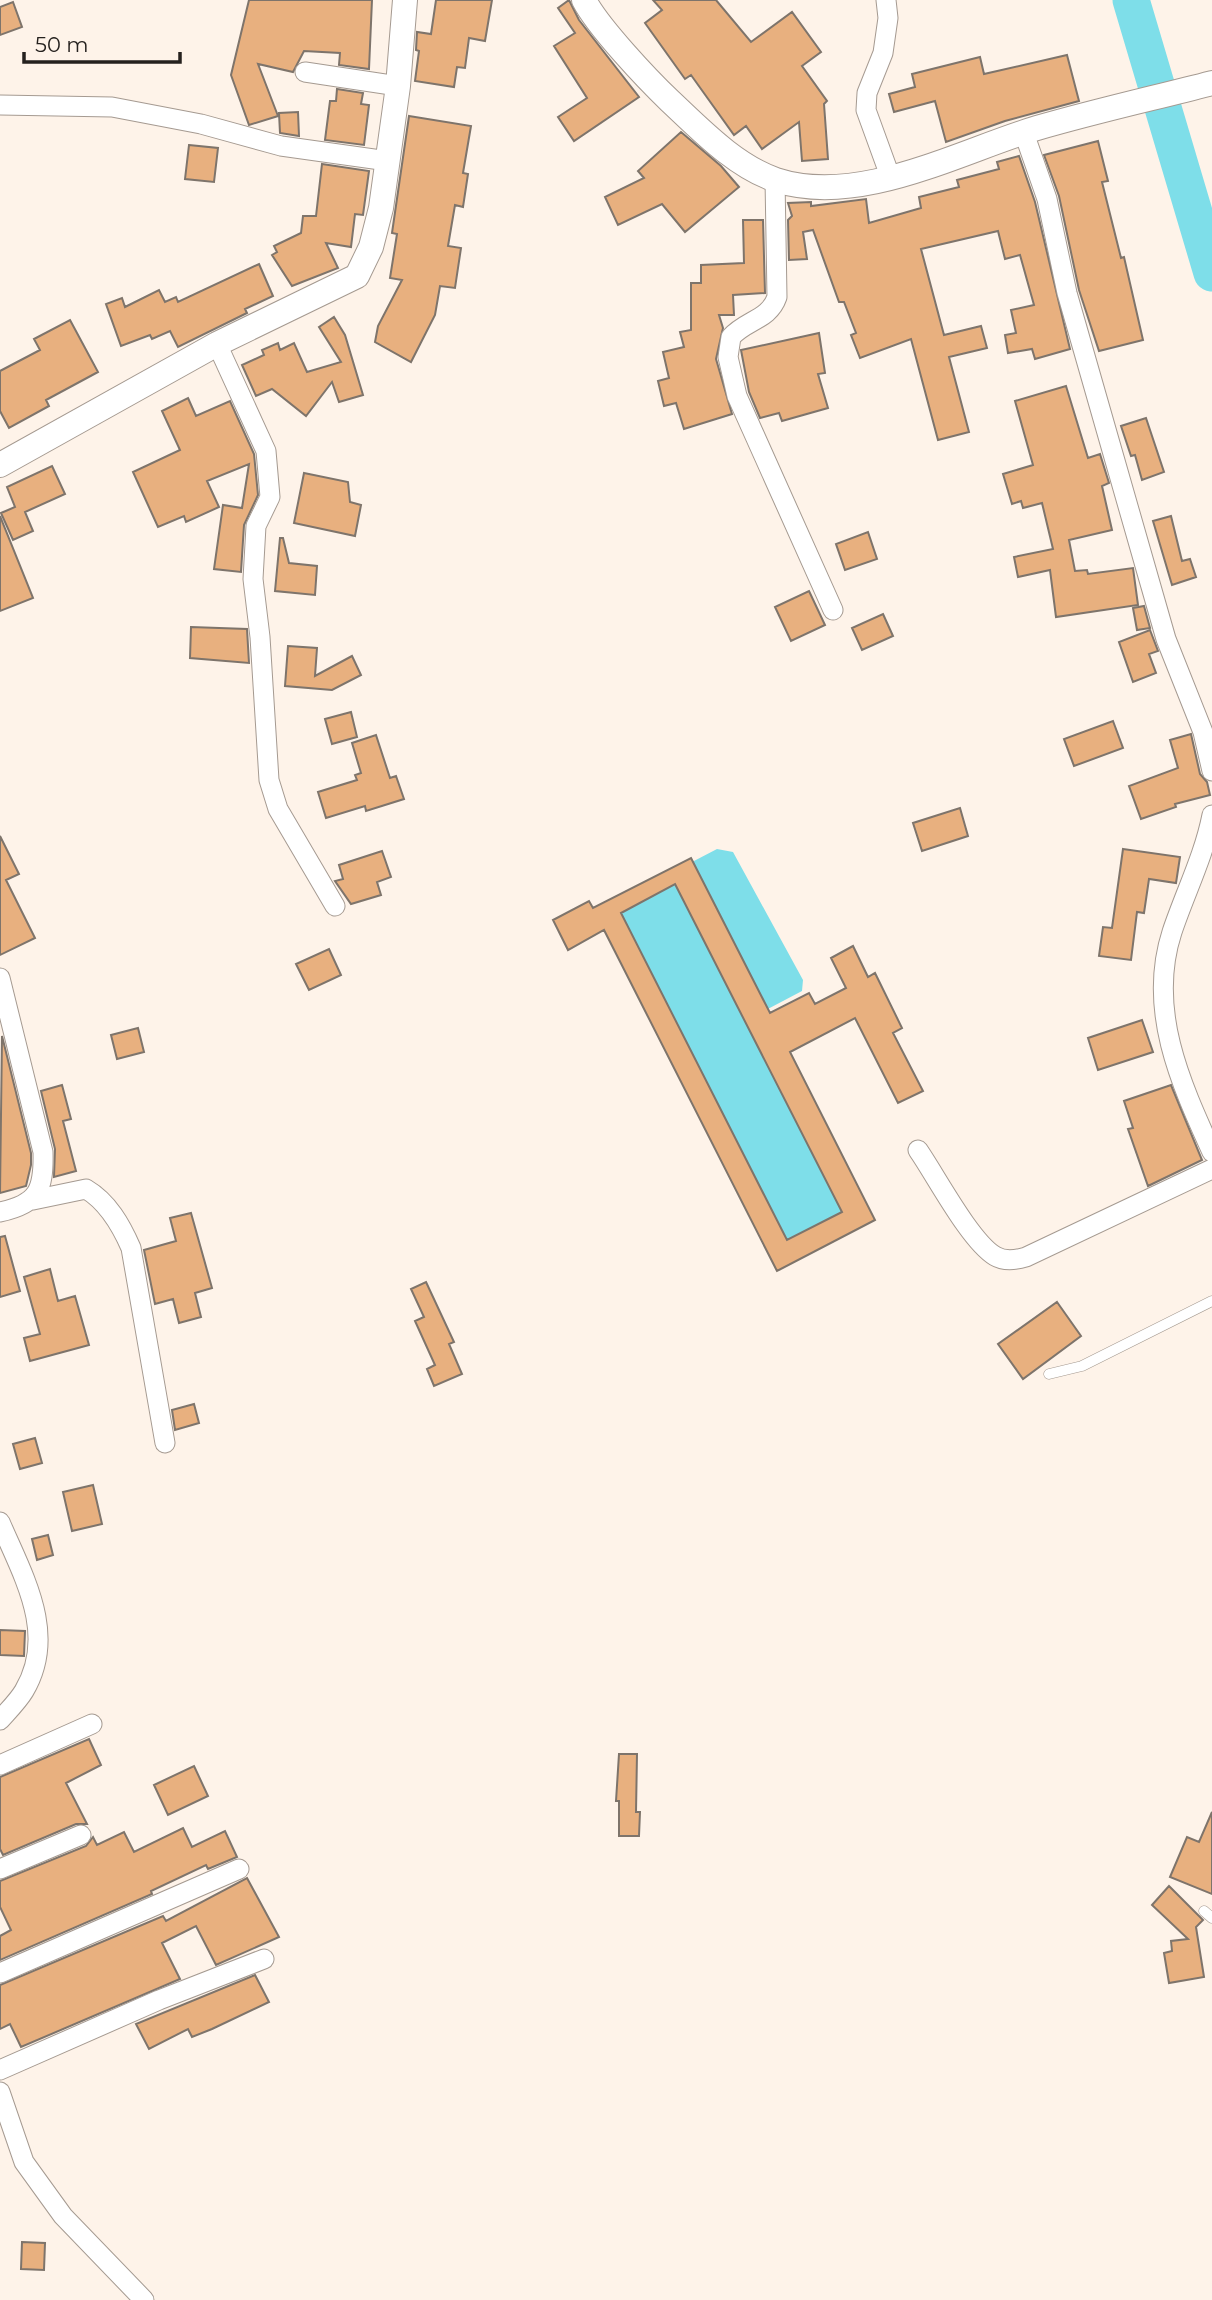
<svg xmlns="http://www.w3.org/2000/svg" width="1212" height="2300" font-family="Montserrat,sans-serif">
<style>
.water{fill:#7edee9}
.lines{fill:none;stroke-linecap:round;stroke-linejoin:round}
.river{stroke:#7edee9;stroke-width:37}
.building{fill:#e8b07f;stroke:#7e746b;stroke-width:2;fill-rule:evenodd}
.service-casing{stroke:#a59a91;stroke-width:11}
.minor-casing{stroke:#a59a91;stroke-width:21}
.tertiary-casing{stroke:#a59a91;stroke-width:26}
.service{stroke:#fff;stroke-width:10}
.minor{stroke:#fff;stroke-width:19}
.tertiary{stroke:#fff;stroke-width:24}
</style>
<rect width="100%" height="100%" fill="#fef3e9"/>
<!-- water -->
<path class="water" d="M717,849L733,852L803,980L802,991L764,1011L846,1215L786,1244L617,919L621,899Z"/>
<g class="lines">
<!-- river -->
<path class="river" d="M1131,0L1212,273"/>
</g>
<!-- building -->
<path class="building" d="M249,0H372L369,69L339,65L340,53L304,51L293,72L258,64L278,116L249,125L231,75Z
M436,0H492L485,41L469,38L465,68L457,67L454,87L415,81L419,51L416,50L417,32L431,34Z
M569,0L579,20L639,97L574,141L558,117L587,98L554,46L575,33L558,8Z
M653,0H716L751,42L792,12L821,52L802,66L827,101L824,104L828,159L802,161L799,122L762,149L746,126L734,135L691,75L685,79L645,23L662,10Z
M13,2L22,27L0,35V7Z
M1067,55L1079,101L1005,121L946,142L935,101L894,112L889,94L915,87L912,74L980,57L984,74Z
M337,89L363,93L361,104L369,105L364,145L325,140L330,101H336Z
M298,112L299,136L280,133L279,113Z
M409,116L471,126L463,173L468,174L463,207L455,205L448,246L461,248L455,288L440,286L435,315L411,362L375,342L378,326L402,280L390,278L397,234L392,233Z
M681,132L721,166L739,187L685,232L662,204L618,225L605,197L644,178L638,171Z
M1098,141L1108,181L1102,182L1121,258L1124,257L1143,340L1099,351L1079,290L1059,196L1044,155Z
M189,145L218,148L214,182L185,179Z
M1019,156L1035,202L1070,349L1035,359L1032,349L1008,353L1005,335L1016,333L1011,310L1034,305L1020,255L1005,259L998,231L921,249L944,335L981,326L987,348L949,357L969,432L938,440L911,339L860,358L851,335L856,333L844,302H839L813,230L803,232L807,259L789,260L788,220L792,216L788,203L811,202V206L866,199L869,223L921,208L919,197L959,187L957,180L999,169L997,162Z
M322,164L369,171L363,215L355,214L351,247L326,243L338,268L292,286L272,255L277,252L274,246L301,233L303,216H316Z
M743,220H763L765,293L733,295L734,315H719L723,328L716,359L732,414L684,429L676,403L664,406L658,381L669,378L663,352L684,347L680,332L691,330V283H701V265L744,263Z
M259,264L273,296L245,309L247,313L178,347L170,331L152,339L150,335L121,346L106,304L122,298L125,307L159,290L165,302L176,297L178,302Z
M334,317L345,335L363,395L339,402L332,382L306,416L272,389L256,396L242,365L264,355L262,350L278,343L280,350L294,343L307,372L341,362L319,327Z
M70,320L98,372L46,400L49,406L9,428L0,411V371L40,350L34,339Z
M819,333L825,373L818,374L828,408L782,421L779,413L760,418L749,392L741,350Z
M1066,386L1088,458L1100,454L1109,483L1102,486L1112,530L1069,540L1075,571L1087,570L1088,574L1133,568L1138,605L1056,617L1050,570L1018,577L1014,557L1053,549L1042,503L1023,508L1021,501L1012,504L1003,474L1033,465L1015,401Z
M188,398L196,416L230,401L254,454L258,495L244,525L241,572L214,569L223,505L242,508L249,464L207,481L219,507L186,522L184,516L158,527L133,472L180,450L162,411Z
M1146,418L1164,472L1142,480L1135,455L1131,456L1121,426Z
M52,466L65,494L25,512L33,531L13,540L1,513L15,507L7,487Z
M304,473L348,482L350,502L361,505L355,536L294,523Z
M0,516L33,598L0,611Z
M1171,516L1182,561L1190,559L1196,577L1172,585L1153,521Z
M868,532L877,559L845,570L836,544Z
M280,538H283L289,563L317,566L315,595L275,591Z
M809,591L825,625L791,641L775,607Z
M1144,606L1150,628L1137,630L1133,608Z
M883,614L893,636L862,650L852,628Z
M191,627L247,629L249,663L190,658Z
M1150,630L1158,651L1149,654L1156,673L1133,682L1119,642Z
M288,646L317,648L315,676L352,656L361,675L332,690L285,686Z
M351,712L357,737L332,744L325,719Z
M1113,721L1123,748L1074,766L1064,739Z
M1191,734L1200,774L1207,782L1210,795L1175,804L1176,807L1141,819L1129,786L1178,768L1170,740Z
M376,735L390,778L396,776L404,799L366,811L365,806L326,818L318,792L357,780L355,775L361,773L352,743Z
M960,808L968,836L922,851L913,823Z
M0,836L19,874L6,880L35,938L0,955Z
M1123,849L1180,857L1176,883L1149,879L1144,913L1137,912L1131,960L1099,956L1103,927L1112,928Z
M382,851L391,877L377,882L381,895L351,904L335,881L343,879L339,865Z
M691,858L770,1013L809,993L815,1004L846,988L831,958L853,946L868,977L875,973L902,1028L893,1033L923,1091L898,1103L855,1018L790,1052L875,1220L777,1271L604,930L568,950L553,920L589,901L593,908ZM675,884L842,1212L787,1240L621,913Z
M329,949L341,975L309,990L296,964Z
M1142,1020L1153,1052L1098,1070L1088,1038Z
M138,1028L144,1052L117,1059L111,1035Z
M2,1036L31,1153V1165L26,1186L0,1193Z
M62,1085L71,1119L63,1121L76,1171L54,1177L55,1149L41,1091Z
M1171,1085L1202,1160L1148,1186L1128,1129L1133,1128L1124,1101Z
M191,1213L212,1288L195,1293L201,1317L179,1323L173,1299L155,1304L144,1250L176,1241L170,1218Z
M5,1236L20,1291L0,1297V1237Z
M50,1269L58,1301L75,1296L89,1345L30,1361L24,1338L40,1334L24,1277Z
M426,1282L454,1342L449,1344L462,1374L434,1386L427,1369L435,1365L415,1321L424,1317L411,1289Z
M1057,1302L1081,1336L1023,1379L998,1344Z
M194,1404L199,1423L175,1430L172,1410Z
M35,1438L42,1463L20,1469L13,1444Z
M93,1485L102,1524L72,1531L63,1492Z
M48,1535L53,1555L37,1560L32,1539Z
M0,1630L25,1631L24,1656L0,1655Z
M89,1739L101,1765L66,1783L87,1824H76L3,1855L0,1849V1777Z
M619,1754H637L636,1812H640L639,1836H619V1801H616Z
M194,1766L208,1796L168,1815L154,1785Z
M1212,1812V1894L1170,1877L1187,1837L1199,1842Z
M183,1828L192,1847L225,1831L237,1857L208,1869L206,1865L151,1891L152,1894L0,1960V1936L11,1930L0,1907V1881L86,1846L93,1837L97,1845L124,1832L134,1852Z
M247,1878L279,1937L216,1965L196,1926L162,1943L180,1979L21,2047L10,2024L0,2029V1985L163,1916L166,1921Z
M1169,1886L1203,1920L1196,1927L1204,1977L1169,1983L1164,1953L1172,1951L1171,1941L1188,1939L1152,1905Z
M255,1975L269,2002L212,2029L192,2037L188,2029L149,2049L136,2024Z
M22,2242L45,2243L44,2270L21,2269Z"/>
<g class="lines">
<defs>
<path id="service" d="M1049,1374L1082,1366L1212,1301
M1204,1911L1212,1918"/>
<path id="minor" d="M886,0L888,18L883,53L867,93L866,110L890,176
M305,72L398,86
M0,105L112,107L201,124L281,146L388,161
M1024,133L1047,199L1067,293L1166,639L1203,732L1212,771
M775,179L777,297C769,320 746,320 731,337L728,357L737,396L833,610
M217,344L266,451L270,497L256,526L253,579L260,637L269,780L278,809L335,906
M1212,815C1204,856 1185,893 1172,932C1147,1009 1180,1082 1212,1152
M0,978L43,1152C44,1190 38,1204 0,1212
M918,1150C936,1176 970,1241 995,1256C1005,1262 1016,1260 1026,1257L1212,1169
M33,1200L86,1189C108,1202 121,1225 131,1248L165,1443
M0,1522C23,1576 58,1634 24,1691C18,1701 8,1711 0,1720
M0,1765L92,1724
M0,1869L81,1835
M0,1973L239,1869
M0,2070L159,2000L264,1959
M0,2092L24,2162L63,2216L144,2300"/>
<path id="tertiary" d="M584,0C598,27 647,79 670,101C701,130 735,166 776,180C859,207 958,152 1037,128C1095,111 1154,98 1212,83
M0,465L217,344L357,276L371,247L381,208L398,86L405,0"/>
</defs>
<!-- service casing -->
<use href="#service" class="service-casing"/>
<!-- minor casing -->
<use href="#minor" class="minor-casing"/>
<!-- tertiary casing -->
<use href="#tertiary" class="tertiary-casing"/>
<!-- service -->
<use href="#service" class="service"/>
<!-- minor -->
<use href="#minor" class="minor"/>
<!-- tertiary -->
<use href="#tertiary" class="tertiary"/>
</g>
<!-- scale -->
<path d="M24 52v10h156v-10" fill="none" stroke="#25211e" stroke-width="3.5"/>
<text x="35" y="52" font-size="21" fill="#25211e" stroke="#fef3e9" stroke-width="5" paint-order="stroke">50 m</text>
</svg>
